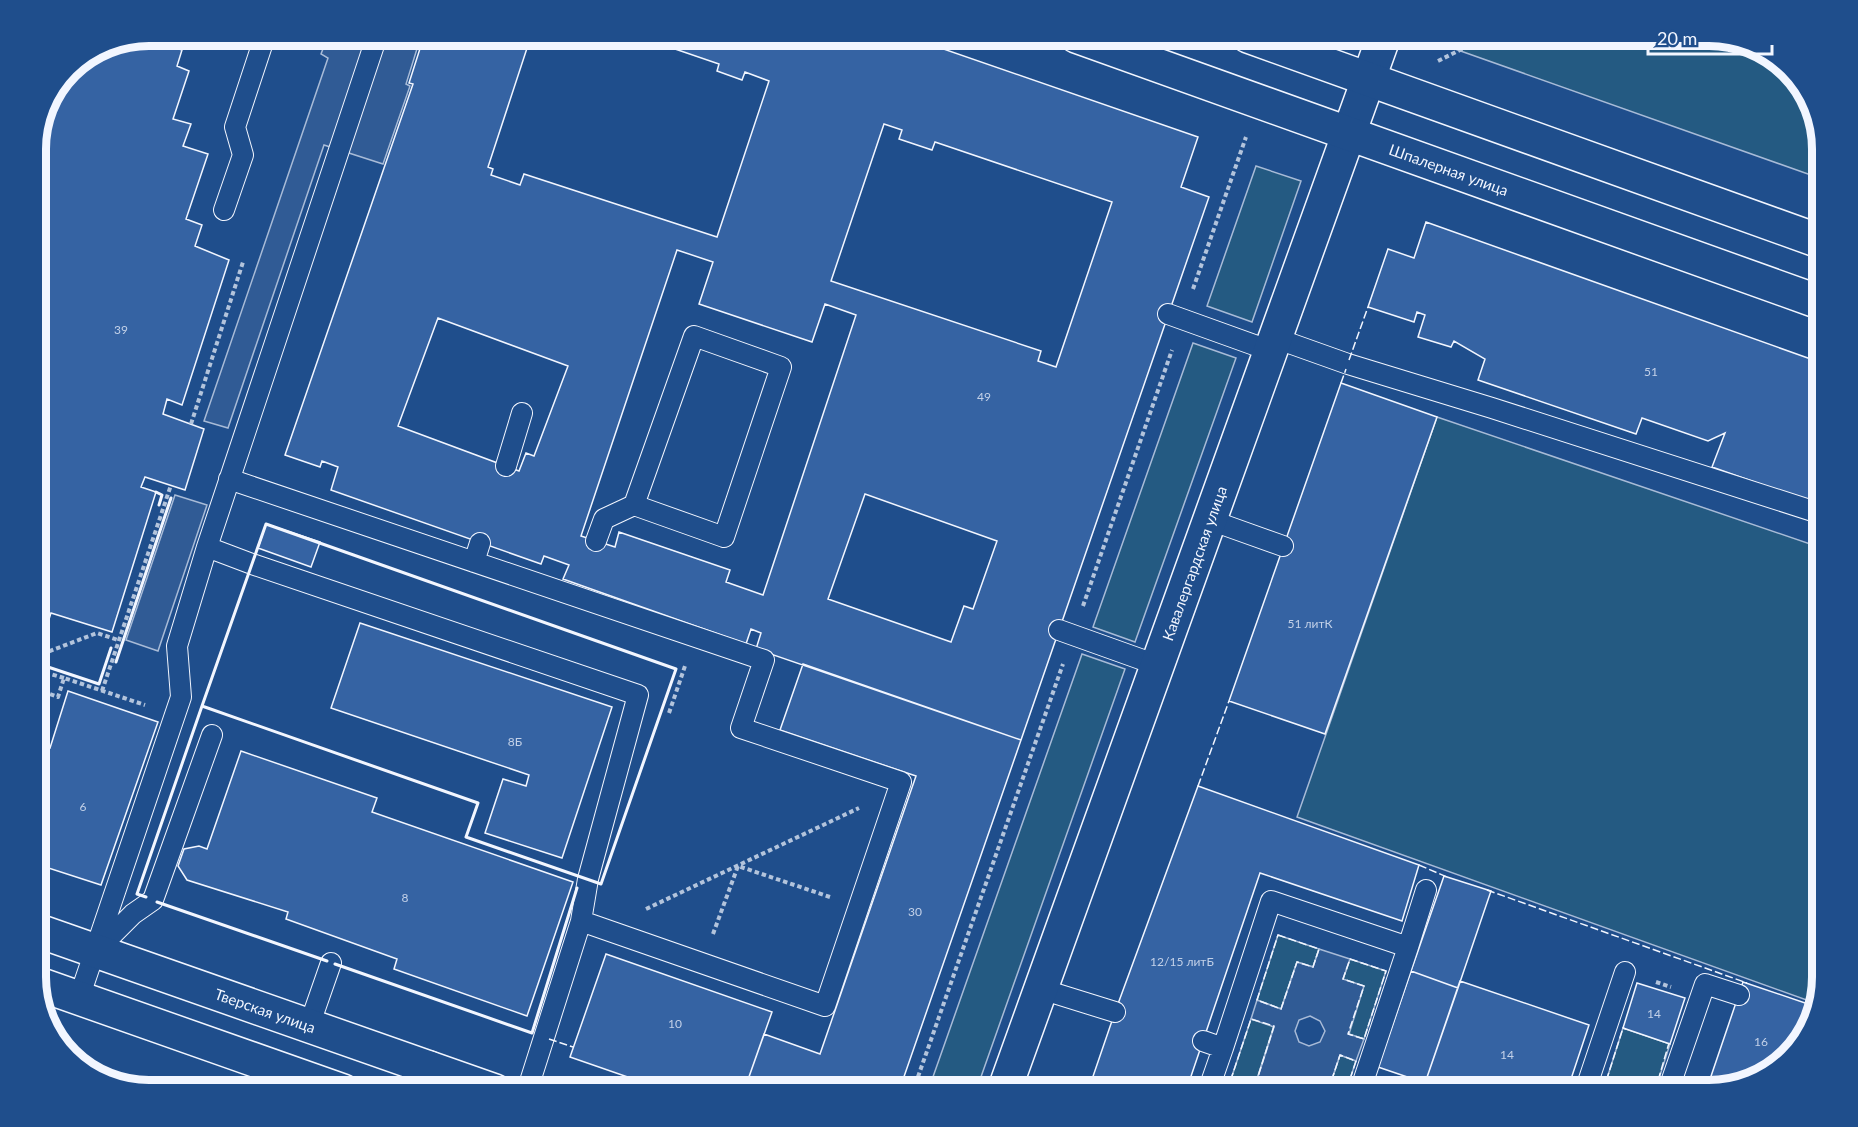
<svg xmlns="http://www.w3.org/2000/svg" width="1858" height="1127" font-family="Lato,sans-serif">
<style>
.green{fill:#245a82;stroke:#a8bbd7;stroke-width:1.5}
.parking{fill:#305b95;stroke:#a8bbd7;stroke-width:1.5;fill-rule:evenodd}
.building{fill:#3563a3;stroke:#f2f6ff;stroke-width:1.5;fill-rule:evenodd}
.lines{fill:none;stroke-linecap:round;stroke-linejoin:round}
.lane-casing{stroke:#f2f6ff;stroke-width:22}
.street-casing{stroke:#f2f6ff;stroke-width:36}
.secondary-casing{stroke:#f2f6ff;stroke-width:36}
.path{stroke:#b3c4dc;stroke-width:4;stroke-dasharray:4.5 3;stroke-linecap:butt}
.lane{stroke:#1f4e8c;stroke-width:20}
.street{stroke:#1f4e8c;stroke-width:33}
.secondary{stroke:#1f4e8c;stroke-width:33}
.fence{stroke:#f2f6ff;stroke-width:1.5;stroke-dasharray:8 3;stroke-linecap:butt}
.wall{stroke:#f2f6ff;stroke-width:3}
.labels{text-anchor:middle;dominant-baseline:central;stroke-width:4.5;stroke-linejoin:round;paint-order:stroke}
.number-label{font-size:12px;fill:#c3d1e8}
.street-label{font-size:15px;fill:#f2f6ff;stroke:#1f4e8c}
.rim{fill:none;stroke:#f2f6ff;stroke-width:8}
</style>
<rect width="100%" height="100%" fill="#1f4e8c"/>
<!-- green -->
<path class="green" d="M1440,36H1708L1765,51L1807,93L1822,143V179L1438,43Z
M1256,166L1301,181L1252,322L1207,306Z
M1193,343L1236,358L1135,642L1093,627Z
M1437,417L1822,548V977L1815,1003L1297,817Z
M1082,654L1125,669L976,1091H928Z
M1278,935L1319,949L1313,967L1297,962L1281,1009L1257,1000Z
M1350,959L1386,971L1364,1039L1348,1034L1343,979Z
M1251,1019L1274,1026L1254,1088L1262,1091H1227Z
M1623,1028L1670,1044L1655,1091H1603Z
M1340,1055L1356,1061L1346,1091H1328Z"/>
<!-- parking -->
<path class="parking" d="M328,36H421L406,84L410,86L383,164L324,145L228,428L204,421L328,58L321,54Z
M175,495L207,505L158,651L126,640Z
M1319,949L1350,959L1343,979L1364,986L1349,1034L1364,1039L1356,1061L1340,1055L1328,1091H1262L1254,1089L1274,1027L1251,1019L1257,1000L1281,1009L1297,962L1313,967ZM1310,1016L1320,1021L1325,1031L1320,1042L1309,1046L1299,1042L1295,1031L1299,1020Z"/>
<!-- building -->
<path class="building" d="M424,36L430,38V36H531L488,167L493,169L491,175L520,185L524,174L717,237L769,81L745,72L742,80L717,71L719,64L637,36H906L1198,137L1181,187L1209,197L1021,740L756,649L761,633L751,629L746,644L563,579L569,565L544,556L541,564L331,490L338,467L322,461L320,467L285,455L413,84L409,83ZM884,124L902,130L899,139L932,150L935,142L1112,202L1056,367L1038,361L1041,351L831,281ZM677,250L713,262L699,304L812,342L825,304L856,315L763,595L726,582L730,570L619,532L615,547L581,536ZM438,318L568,366L534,456L526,453L519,471L398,426ZM865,494L997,541L973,609L964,606L951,642L828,599Z
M143,37L182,50L177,66L189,71L173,119L191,124L183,146L208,154L186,219L202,225L195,246L229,260L182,405L167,399L163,414L204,429L185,490L145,477L141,487L156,492L112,632L51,613L36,659V143L70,69L107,45Z
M1426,222L1822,363V506L1712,467L1725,433L1708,441L1642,418L1636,434L1478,380L1485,359L1454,341L1451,347L1418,337L1425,315L1417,312L1414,322L1368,307L1388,249L1414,258Z
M1341,383L1437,417L1325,734L1229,701Z
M266,524L320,542L311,567L258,548Z
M360,623L612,707L562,858L485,833L503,779L526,786L529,775L331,708Z
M803,664L1021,740L899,1091H744L764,1034L820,1054L916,776L780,730Z
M68,691L158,722L101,885L36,864V743L50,748Z
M241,751L377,798L372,812L573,882L527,1016L394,969L397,959L286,919L288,912L187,880L178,866L184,849L199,846L207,849Z
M1198,786L1419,865L1402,921L1260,873L1186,1091H1088L1115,1012Z
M1444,876L1491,891L1458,988L1411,971Z
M606,954L772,1012L744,1091H668L570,1057Z
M1411,971L1458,988L1425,1083L1378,1067Z
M1460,981L1589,1025L1567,1091H1449L1425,1083Z
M1743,982L1814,1006L1805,1036L1765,1076L1706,1091Z
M1637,983L1685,998L1670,1044L1623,1028Z"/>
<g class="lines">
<defs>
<path id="lane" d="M224,210L243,155L235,127L265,36
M1168,314L1271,351
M1275,338L1348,364L1492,408L1822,514
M506,466L522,413
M229,479L764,660L741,728L901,782L825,1006L581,921
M1210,520L1283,546
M596,541L604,519L634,505L694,336L781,367L724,537L634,505
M207,547L252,564L638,695L588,879L581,921L527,1091
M474,562L480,543
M1059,630L1157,665
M100,947L133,914L153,900L212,735
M1041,989L1115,1012
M79,998L181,697L177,646L207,547L377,36
M309,1026L331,963
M1203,1041L1223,1048L1271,901L1408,947L1426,890
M1208,1091L1223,1048
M1360,1091L1408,947
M1585,1091L1625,972
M1668,1091L1705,984L1739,995"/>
<g id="street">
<path d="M421,1091L429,1068"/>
<path id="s1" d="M1004,1091L1384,36"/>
</g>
<g id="secondary">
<path id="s2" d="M1076,36L1822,303"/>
<path d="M1248,36L1822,242"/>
<path id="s3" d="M36,930L495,1091"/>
<path d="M36,983L343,1091"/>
</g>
</defs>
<!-- lane casing -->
<use href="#lane" class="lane-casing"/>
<!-- street casing -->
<use href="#street" class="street-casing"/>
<!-- secondary casing -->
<use href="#secondary" class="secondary-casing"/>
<!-- path -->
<path class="path" d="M1438,61L1488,36
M1193,289L1246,137
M191,424L243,262
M1083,606L1172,350
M64,678L37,670L42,654L97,633L118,640
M36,689L58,697L64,678L145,705
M102,691L171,485
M669,713L685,666
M646,909L859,808
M713,934L738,866L830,897
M1656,982L1671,987
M1394,1085L1424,1091
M1617,1089L1637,1087
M913,1091L1063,664"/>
<!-- lane -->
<use href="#lane" class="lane"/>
<!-- street -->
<use href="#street" class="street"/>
<!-- secondary -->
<use href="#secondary" class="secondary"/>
<!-- fence -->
<path class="fence" d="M1349,360L1368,307
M1341,383L1346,369
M1198,786L1229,701
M1419,865L1447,877
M1487,890L1747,983
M1278,935L1319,949L1313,967L1297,962L1281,1009L1257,1000Z
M1350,959L1386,971L1364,1039L1348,1034L1364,986L1343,979Z
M549,1039L573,1047
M1227,1091L1251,1019L1274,1026L1254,1089L1262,1091
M1328,1091L1340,1055L1356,1061L1346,1091
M1603,1091L1623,1028L1626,1029
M1655,1091L1669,1043"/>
<!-- wall -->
<path class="wall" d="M156,492L162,495L159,505
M266,524L676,669L601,884L466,837L478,803L202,706Z
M116,662L171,498
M42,665L99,684L111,648
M36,674L48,678
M146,897L137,894L202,706
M157,902L327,961
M335,964L532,1033L577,888"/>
</g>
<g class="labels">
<!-- number labels -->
<g class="number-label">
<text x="121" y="329">39</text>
<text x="1651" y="371">51</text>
<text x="984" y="396">49</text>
<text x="1310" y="623">51 литК</text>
<text x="515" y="741">8Б</text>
<text x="83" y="806">6</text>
<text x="405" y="897">8</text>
<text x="915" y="911">30</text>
<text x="1182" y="961">12/15 литБ</text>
<text x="1654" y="1013">14</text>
<text x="675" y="1023">10</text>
<text x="1761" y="1041">16</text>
<text x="1507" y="1054">14</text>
</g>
<!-- street labels -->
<g class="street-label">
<text stroke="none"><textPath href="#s2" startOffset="396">Шпалерная улица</textPath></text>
<text stroke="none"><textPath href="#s1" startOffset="561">Кавалергардская улица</textPath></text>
<text stroke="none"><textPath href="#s3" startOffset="243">Тверская улица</textPath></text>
</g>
</g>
<!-- crop -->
<path d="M0 0H1858V1127H0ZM149 46H1709A103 103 0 0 1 1812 149V977A103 103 0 0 1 1709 1080H149A103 103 0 0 1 46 977V149A103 103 0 0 1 149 46Z" fill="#1f4e8c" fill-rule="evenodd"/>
<path class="rim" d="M149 46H1709A103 103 0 0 1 1812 149V977A103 103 0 0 1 1709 1080H149A103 103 0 0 1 46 977V149A103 103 0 0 1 149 46Z"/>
<!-- scale -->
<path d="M1648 45v9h124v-9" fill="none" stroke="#f2f6ff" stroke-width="3"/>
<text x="1657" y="45" font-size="18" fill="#f2f6ff" stroke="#1f4e8c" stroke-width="4.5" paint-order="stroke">20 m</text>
</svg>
